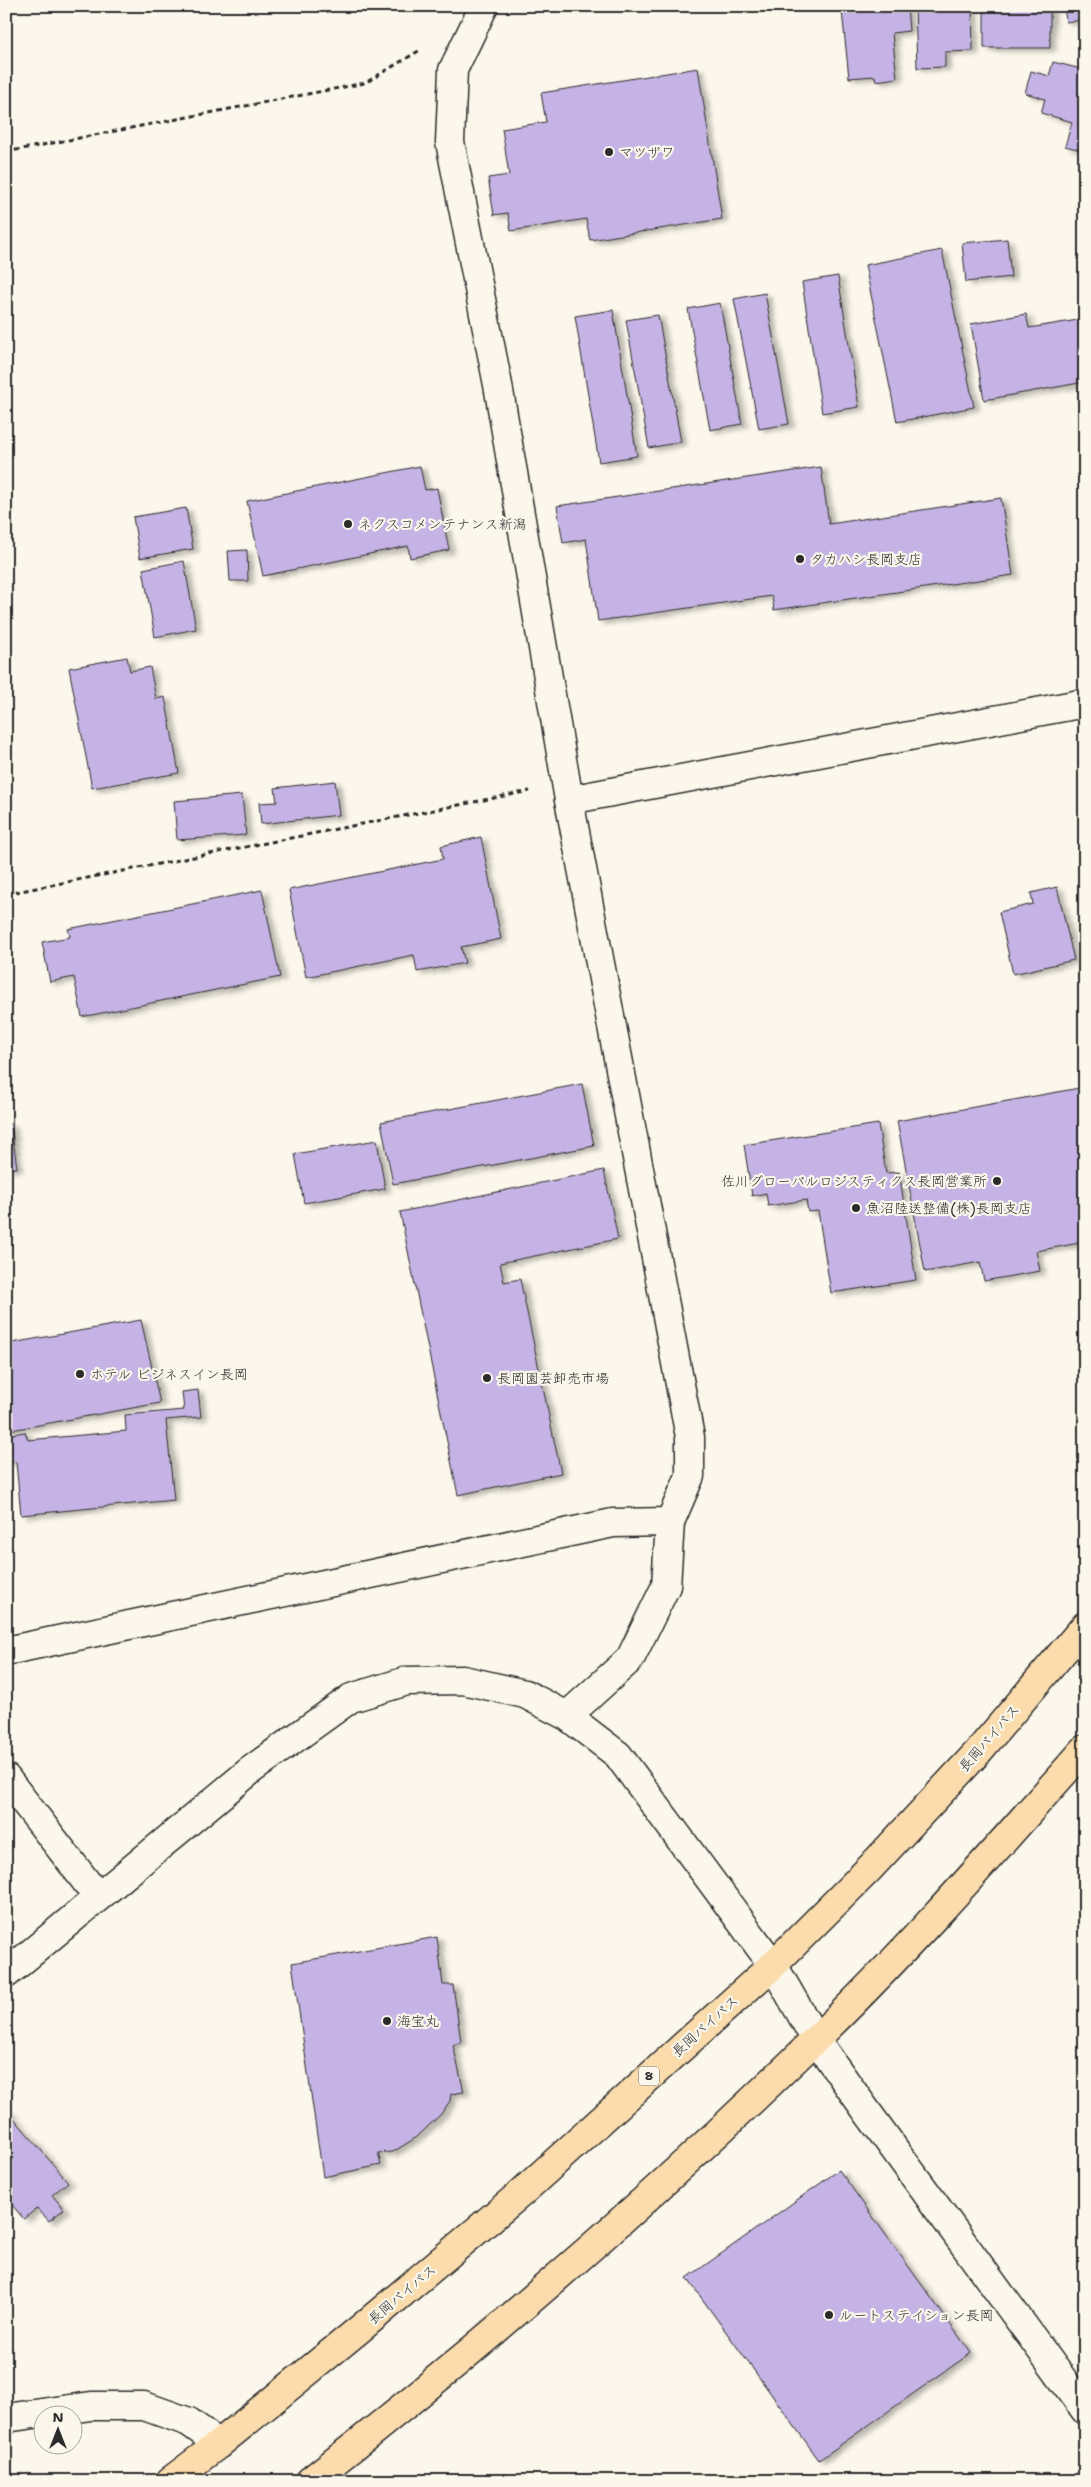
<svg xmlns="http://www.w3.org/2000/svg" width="1091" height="2487" font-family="'Shantell Sans','Klee One',sans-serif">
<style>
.building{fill:#c4b3e4;stroke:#2b2b2b;filter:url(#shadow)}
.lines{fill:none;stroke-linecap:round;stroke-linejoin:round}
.street-casing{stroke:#2b2b2b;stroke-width:31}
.secondary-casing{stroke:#2b2b2b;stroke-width:31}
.highway-casing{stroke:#2b2b2b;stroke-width:31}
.path{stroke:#2b2b2b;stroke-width:3;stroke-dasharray:5 4;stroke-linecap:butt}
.street{stroke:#fbf7ec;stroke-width:28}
.secondary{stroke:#fbf7ec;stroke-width:28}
.highway{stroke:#fcdcac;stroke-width:28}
.poi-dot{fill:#2b2b2b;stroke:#fbf7ec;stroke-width:2}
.labels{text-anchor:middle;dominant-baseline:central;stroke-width:4.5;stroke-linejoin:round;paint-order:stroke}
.shield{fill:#fbf7ec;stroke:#696865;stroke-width:1}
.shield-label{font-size:12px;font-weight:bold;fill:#2b2b2b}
.poi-label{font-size:14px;fill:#2b2b2b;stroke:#fbf7ec;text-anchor:start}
.street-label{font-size:14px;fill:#2b2b2b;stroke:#fbf7ec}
</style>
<defs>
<filter id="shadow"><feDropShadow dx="5.5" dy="3" stdDeviation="2.5" flood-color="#0004"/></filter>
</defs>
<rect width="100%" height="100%" fill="#fbf7ec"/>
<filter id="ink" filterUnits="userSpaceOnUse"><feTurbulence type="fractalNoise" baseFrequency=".02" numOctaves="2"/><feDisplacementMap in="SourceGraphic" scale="10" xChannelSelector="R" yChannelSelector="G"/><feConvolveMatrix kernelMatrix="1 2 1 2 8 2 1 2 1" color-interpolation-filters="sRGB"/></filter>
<g filter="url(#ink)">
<!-- building -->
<path class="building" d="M872,6H907L909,31L892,33L897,78L876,81L875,76L849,78L842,11Z
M915,6H972L973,51L945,52V67L917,68Z
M984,6H1050V48H984Z
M1064,6H1085V20L1066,22Z
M1053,62L1085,70V151L1065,146L1072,122L1041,113L1045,99L1025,93L1031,71L1049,76Z
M698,68L722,219L590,240L586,219L511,231L508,213L494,215L488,178L509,175L502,129L546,122L541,93Z
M1007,239L1011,277L966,282L962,243Z
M942,250L974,407L897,422L865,265Z
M838,276L859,407L822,413L802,282Z
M765,293L789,424L759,429L734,299Z
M720,303L742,424L710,430L688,309Z
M613,310L637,456L599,462L575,316Z
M1026,314L1029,328L1078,320L1085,357V382L984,400L971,324Z
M658,315L681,442L649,448L626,320Z
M420,466L425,490L437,488L449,550L410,558L408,546L263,576L247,501Z
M821,467L829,524L1001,498L1013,575L774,610L772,596L598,621L586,539L563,543L557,506Z
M186,508L193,549L140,558L133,517Z
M247,550L248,581H230L228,551Z
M184,561L196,629L155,637L143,569Z
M127,657L130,671L150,667L156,699L165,697L179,773L92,788L69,668Z
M335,781L339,815L261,824L259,803L277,802L275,788Z
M242,795L246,835L177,840L174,801Z
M481,837L501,939L461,947L465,963L417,972L414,955L306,977L289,890L443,859L441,846Z
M1057,887L1074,960L1013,974L999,912L1033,904L1031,893Z
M262,890L280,977L82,1017L74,977L50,982L42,942L70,937L68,929Z
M582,1084L594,1146L393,1184L381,1122Z
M1085,1087V1242L1036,1251L1040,1271L984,1281L980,1262L925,1272L897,1121Z
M6,1124H11L17,1168L6,1169Z
M878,1124L886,1173L899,1172L916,1280L831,1293L818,1211L808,1212L806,1200L768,1206L766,1193L752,1196L744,1145Z
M377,1140L385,1189L304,1203L295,1154Z
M604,1170L618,1239L500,1263L504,1282L520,1279L561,1473L458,1495L400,1212Z
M141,1320L160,1403L6,1431V1344Z
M198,1390L201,1417L166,1420L174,1500L21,1515L16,1462L6,1461V1435L25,1432L28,1440L126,1431L125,1415L184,1410L182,1392Z
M437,1937L443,1985H453L461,2042L453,2045L464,2092L451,2094L450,2101L441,2114L417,2137L393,2152L378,2153L381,2165L323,2177L292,1963Z
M6,2109L68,2182L52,2195L64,2209L49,2221L37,2208L24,2219L6,2198Z
M839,2170L971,2353L819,2460L687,2278Z"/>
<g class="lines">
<defs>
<path id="street" d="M569,800L1085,703
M6,1651L613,1523L670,1522
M6,1778L98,1897
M6,2418L91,2406H144L189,2422L219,2444"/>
<path id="secondary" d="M484,6L453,70L450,142L498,385L569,800L690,1437V1476L670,1522L666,1586L630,1659L567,1716
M6,1974L251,1770L351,1698L407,1681L463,1680L525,1694L567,1716L618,1755L773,1965L816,2040L868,2113L1085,2410"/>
<path id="highway" d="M170,2481L219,2444L361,2328L520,2194L773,1965L870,1868L978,1752L1085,1626
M310,2481C486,2343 655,2196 815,2040C910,1948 997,1848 1085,1749"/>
</defs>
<!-- street casing -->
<use href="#street" class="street-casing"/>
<!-- secondary casing -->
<use href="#secondary" class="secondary-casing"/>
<!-- highway casing -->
<use href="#highway" class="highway-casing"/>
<!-- path -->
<path class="path" d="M6,152L365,83L422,49
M6,894L530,791"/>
<!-- street -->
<use href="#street" class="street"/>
<!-- secondary -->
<use href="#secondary" class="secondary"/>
<!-- highway -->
<use href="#highway" class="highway"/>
</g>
</g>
<!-- markers -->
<g class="poi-dot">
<circle cx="609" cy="152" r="5"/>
<circle cx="348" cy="524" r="5"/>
<circle cx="800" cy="559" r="5"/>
<circle cx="997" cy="1181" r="5"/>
<circle cx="856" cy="1208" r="5"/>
<circle cx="80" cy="1374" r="5"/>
<circle cx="487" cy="1378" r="5"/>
<circle cx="387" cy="2021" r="5"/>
<circle cx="829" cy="2315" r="5"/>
</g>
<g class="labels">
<!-- shield labels -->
<rect class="shield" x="639" y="2066.5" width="20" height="19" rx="4"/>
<g class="shield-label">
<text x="649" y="2076">8</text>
</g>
<!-- poi labels -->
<g class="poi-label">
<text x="619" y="152">マツザワ</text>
<text x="358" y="524">ネクスコメンテナンス新潟</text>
<text x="810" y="559">タカハシ長岡支店</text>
<text x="987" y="1181" text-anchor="end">佐川グローバルロジスティクス長岡営業所</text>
<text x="866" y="1208">魚沼陸送整備(株)長岡支店</text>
<text x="90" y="1374">ホテル ビジネスイン長岡</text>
<text x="497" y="1378">長岡園芸卸売市場</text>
<text x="397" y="2021">海宝丸</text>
<text x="839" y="2315">ルートステイション長岡</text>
</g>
<!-- street labels -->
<g class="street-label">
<text transform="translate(989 1738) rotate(-49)">長岡バイパス</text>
<text transform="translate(705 2026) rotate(-42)">長岡バイパス</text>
<text transform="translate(402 2294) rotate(-40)">長岡バイパス</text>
</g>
</g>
<!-- margin -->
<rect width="1091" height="2487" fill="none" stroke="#fbf7ec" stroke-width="25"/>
<rect x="12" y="12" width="1066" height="2462" fill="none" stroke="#2b2b2b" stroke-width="2" filter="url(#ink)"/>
<!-- north arrow -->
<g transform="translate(58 2430)"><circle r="24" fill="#fbf7ec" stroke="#a8a59f"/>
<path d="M0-4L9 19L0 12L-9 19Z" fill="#2b2b2b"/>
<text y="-8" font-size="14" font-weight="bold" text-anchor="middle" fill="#2b2b2b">N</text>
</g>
</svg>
